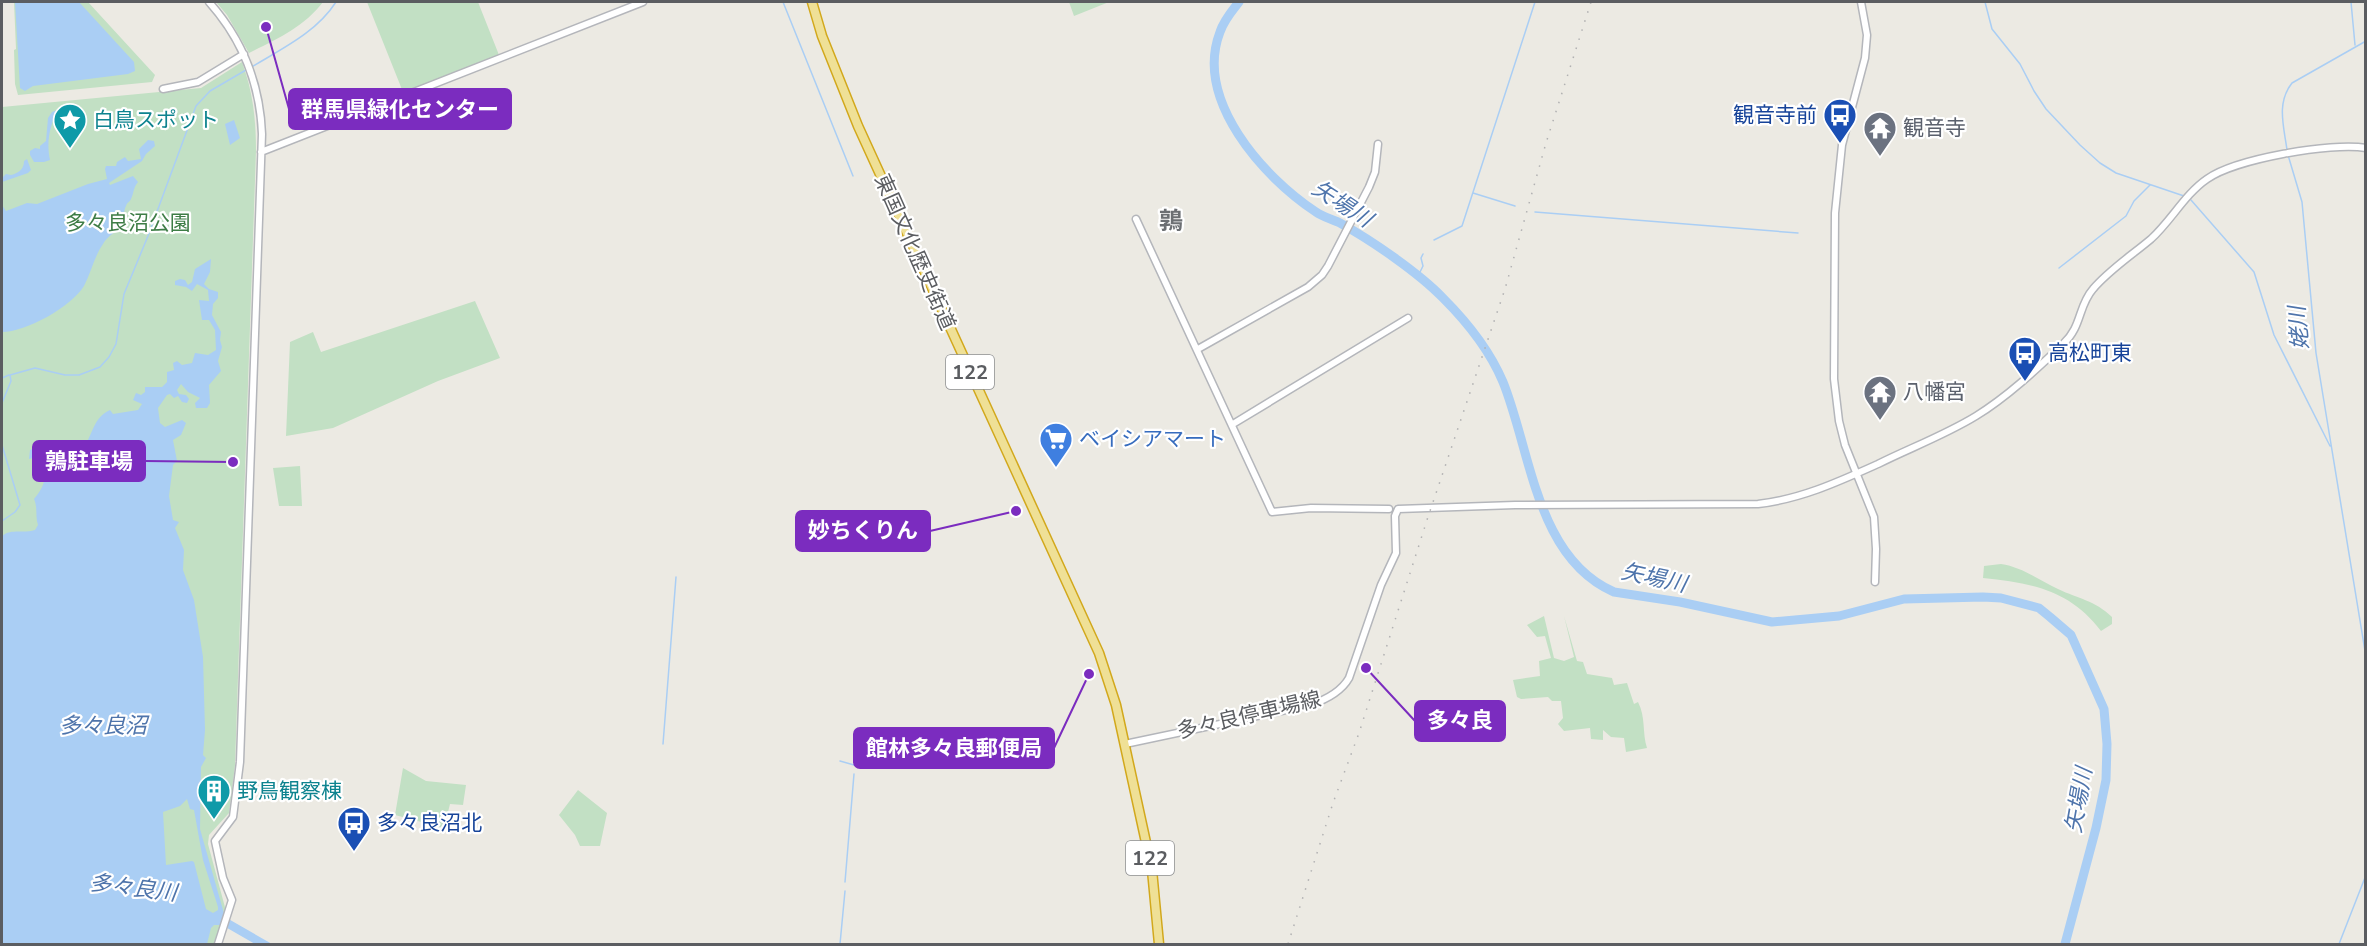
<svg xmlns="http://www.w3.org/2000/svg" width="2367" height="946" font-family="'Nunito Sans','Noto Sans JP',sans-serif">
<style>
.green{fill:#c2e0c4}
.water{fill:#aacef4;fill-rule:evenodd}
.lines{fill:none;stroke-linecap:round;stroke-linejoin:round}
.stream{stroke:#aacef4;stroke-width:1.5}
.river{stroke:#aacef4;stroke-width:9}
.secondary-casing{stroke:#b4b6bb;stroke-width:9}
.highway-casing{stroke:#d2a81c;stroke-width:11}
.secondary{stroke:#fff;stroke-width:6}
.highway{stroke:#efe096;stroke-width:8}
.rail{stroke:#b1b1b2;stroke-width:1.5;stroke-dasharray:1.5 8;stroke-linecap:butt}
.labels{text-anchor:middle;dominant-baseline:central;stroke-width:4.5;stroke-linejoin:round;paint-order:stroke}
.shield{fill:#fff;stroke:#8c8e90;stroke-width:1.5}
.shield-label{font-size:20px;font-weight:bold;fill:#5b5d61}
.transit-label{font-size:21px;fill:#164399;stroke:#fff;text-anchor:start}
.culture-label{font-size:21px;fill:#0d838f;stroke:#fff;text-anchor:start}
.worship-label{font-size:21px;fill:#5b616d;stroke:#fff;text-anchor:start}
.park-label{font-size:21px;fill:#3e7d46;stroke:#fff}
.street-label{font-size:21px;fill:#5b5d61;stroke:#fff}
.shop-label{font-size:21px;fill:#366cbe;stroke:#fff;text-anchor:start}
.water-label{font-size:22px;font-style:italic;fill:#4e74ab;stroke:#fff}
.quarter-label{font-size:24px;font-weight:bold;fill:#6c6f73;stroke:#fff}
.leader{fill:none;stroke:#7b2cbf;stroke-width:2}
.callout-dot{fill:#7b2cbf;stroke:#fff;stroke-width:2}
.callout{fill:#7b2cbf;stroke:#7b2cbf;stroke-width:2}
.callout-label{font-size:22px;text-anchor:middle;font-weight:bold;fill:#fff}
</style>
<rect width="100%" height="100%" fill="#eceae3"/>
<!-- green -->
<path class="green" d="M14,2H88L155,75L152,82L18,95L15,84L14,50L16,49Z
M216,2H323C304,27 277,39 249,53L227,15Z
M367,2H478L499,55L403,92Z
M1069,2H1109L1074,16Z
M242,62C253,92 256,119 256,151L235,765L229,813L209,835L208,844L226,911L216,944H2V107L201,88Z
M475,301L500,358L438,381L333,428L286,436L290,342L313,332L321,352Z
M300,466L302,506H279L273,468Z
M2001,564C2022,567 2039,580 2058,589C2079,599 2094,600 2112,617V624L2101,631C2070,590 2032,583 1983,578L1984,566Z
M1544,616L1554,658L1564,661L1574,657L1564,616L1577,661L1583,662L1587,674L1612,678L1614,685L1627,683L1634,704L1638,702C1646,717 1642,733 1647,748L1626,752L1624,738L1611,737L1603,730V740L1591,739L1590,728L1564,731L1558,724L1563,718L1561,701H1552L1548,697L1521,699L1517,697L1513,680L1540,676L1539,661L1551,658L1545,636L1537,637L1527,625Z
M403,768L426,781L466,785L463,805L450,804L444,828L395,815Z
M578,790L607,813L600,846H580L575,835L559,815Z"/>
<!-- water -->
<path class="water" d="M15,2H79L134,62L135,71L128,74L33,86L25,91L20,88Z
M57,110C50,127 46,141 50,160L44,162H34L30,155V151L35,148L40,149V146L46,141L48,118L52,112Z
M234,120L240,138L230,145L225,124Z
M148,140L154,141L155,146L146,154L142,161L109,183L110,185L133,176L138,182C133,188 134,193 131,199C130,202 127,202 126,206C123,211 125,219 122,224C117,232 107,236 103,244C94,257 91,273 84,286C71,307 26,332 2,332V205L6,211L27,203L37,204L88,184L107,179L105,169L106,166H116L117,162L125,157L128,161L141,159L139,149Z
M27,159L31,170L28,173L2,182V178L6,174L11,175C19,173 24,169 24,161Z
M211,259L210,272L204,284L209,289L218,292V298L213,304L212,315L221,332L220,340L222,347L218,361L221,371L209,385L210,403L207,408H196L195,403L200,398L188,392L181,384L177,390L179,394L186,395L189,399L187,403L182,402L178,396L174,398L170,394L167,395L158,408L160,423L165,427L182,420L186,423L181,435L173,440L177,461L173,465L169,496L173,520L179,522L175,528L184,550L183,570L194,600L203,657L205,730L203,755L206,758L201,767L200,829L225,917L272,944H255L222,925H214L211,928L207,944H2V536C12,528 23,534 35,530L38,525C35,516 38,508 34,499C44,487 49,476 39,462L40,456L29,459L30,450L45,443L54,445L55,450L64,454L78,455C92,442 91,418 110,410L113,414L138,410L142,404L133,400L136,393L141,395L145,392V387H162L167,382V372L174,370L173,363L177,361L182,365L192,363L195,353L208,355L216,350L215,330L209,320H202L199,300L209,301L208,290L197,284L192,291L186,287L175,285V281L180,279L185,280L188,285L192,282L195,269ZM187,799L190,809L194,810L203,860L218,907V910L213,913L206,909L194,862L192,861L166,865L163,812L180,806Z"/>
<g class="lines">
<!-- stream -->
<path class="stream" d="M783,2L853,176
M1985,2L1992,29L2020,64L2034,91L2046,109L2080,145L2100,163L2116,173L2184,196
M2351,2L2355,45
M250,68C281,49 316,33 336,2
M2287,150C2284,127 2276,103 2292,83L2366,41
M2288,155L2302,202L2316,353L2366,657
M1473,193L1515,206
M2191,200L2254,272L2274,335L2330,446
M1535,212L1798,233
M1434,240L1462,226L1535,2
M2059,268L2126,216L2134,201L2150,185
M1418,276L1423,266L1421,258L1423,254
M2,378L9,375
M2,403L11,381L10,375L35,368L65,375H79L100,367L109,357L116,344L124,294L148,236L196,106L210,91L246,70
M2,445L20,505L15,512L2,521
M663,744L676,577
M840,761L854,765
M845,882L854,774
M840,944L845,891
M2339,944L2366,875"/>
<!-- river -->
<path class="river" d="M1239,2C1232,11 1224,20 1220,32C1194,100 1263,177 1316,212C1323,217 1332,219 1340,223C1371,240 1419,273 1443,298C1467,322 1490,351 1503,382C1531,451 1536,558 1614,592L1680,602L1772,622L1839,616L1904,599L1983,597L2001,598L2039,608L2050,617L2071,635L2104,709L2107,744L2106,780L2096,828L2065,944"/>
<defs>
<path id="secondary" d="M209,2C242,39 260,84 262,134L240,762L233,817L215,841L223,878L232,900L218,944
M1861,2L1867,35L1865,58L1842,145L1835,213L1834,379L1839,421L1845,445L1874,517L1876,549L1875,582
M163,89L198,82L244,54
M261,152L643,2
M1136,219L1272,512L1311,508L1389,509
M1198,349L1308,287L1322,275L1328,266L1369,187L1375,172L1378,144
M1233,424L1408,318
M1125,744L1310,705C1325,700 1341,692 1349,678L1381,585L1396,553L1395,516L1398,509L1515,505L1758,504C1801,499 1838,482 1878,464C1910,448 1945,435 1976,416C2007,397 2037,369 2063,344C2082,327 2078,306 2093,289C2109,270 2132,255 2151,239C2171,221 2185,194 2207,179C2235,159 2331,142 2366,148"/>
<path id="highway" d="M812,2L822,36L858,126L1099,653L1116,705L1152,870L1159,944"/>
</defs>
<!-- secondary casing -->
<use href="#secondary" class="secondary-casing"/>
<!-- highway casing -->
<use href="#highway" class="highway-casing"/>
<!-- secondary -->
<use href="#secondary" class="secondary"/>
<!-- highway -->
<use href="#highway" class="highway"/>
<!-- rail -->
<path class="rail" d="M1288,944L1333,803L1359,733L1427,520L1505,289L1546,143L1591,2"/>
</g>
<!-- icons -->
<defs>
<symbol id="bus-pin" viewBox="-11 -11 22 30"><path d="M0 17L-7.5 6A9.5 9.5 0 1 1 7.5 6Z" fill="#1a4fb4" stroke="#fff"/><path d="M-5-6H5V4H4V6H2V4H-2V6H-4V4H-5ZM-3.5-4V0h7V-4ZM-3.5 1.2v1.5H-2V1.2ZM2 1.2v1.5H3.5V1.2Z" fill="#fff"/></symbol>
<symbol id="sight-pin" viewBox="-11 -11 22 30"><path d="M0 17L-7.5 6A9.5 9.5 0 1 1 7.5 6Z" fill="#0f9aa8" stroke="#fff"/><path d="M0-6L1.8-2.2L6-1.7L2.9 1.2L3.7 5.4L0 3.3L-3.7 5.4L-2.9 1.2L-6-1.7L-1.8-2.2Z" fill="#fff"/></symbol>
<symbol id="temple-pin" viewBox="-11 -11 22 30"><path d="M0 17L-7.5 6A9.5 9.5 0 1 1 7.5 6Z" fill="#6b7280" stroke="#fff"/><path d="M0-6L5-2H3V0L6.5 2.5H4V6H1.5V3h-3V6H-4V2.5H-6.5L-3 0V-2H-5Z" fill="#fff"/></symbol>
<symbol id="supermarket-pin" viewBox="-11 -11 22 30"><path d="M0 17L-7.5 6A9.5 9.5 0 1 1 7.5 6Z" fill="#3f7fe0" stroke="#fff"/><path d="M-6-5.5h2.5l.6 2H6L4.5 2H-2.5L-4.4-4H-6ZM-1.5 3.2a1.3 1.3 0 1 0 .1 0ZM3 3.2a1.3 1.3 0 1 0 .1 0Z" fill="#fff"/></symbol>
<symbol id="building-pin" viewBox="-11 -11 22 30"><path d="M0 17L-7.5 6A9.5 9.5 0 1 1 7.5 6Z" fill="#0f9aa8" stroke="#fff"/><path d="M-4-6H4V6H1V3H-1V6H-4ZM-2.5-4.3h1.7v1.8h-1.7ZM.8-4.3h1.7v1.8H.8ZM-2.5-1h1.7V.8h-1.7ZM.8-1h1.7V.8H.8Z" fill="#fff"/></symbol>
</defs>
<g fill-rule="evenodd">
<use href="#bus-pin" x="1821" y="96" width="38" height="52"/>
<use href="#sight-pin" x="51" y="101" width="38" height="52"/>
<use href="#temple-pin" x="1861" y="109" width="38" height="52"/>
<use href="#bus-pin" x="2006" y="334" width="38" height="52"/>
<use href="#temple-pin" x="1861" y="373" width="38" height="52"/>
<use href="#supermarket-pin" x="1037" y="420" width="38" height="52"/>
<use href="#building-pin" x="195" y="772" width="38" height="52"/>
<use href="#bus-pin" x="335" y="804" width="38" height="52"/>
</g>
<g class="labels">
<!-- shield labels -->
<g class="shield">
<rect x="946" y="355" width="48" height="34" rx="4.5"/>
<rect x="1126" y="841" width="48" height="34" rx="4.5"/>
</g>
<g class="shield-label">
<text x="970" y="372">122</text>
<text x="1150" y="858">122</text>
</g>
<!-- transit labels -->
<g class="transit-label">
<text x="1817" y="115" text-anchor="end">観音寺前</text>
<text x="2048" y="353">高松町東</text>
<text x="377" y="823">多々良沼北</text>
</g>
<!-- culture labels -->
<g class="culture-label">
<text x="93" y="120">白鳥スポット</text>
<text x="237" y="791">野鳥観察棟</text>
</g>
<!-- worship labels -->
<g class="worship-label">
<text x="1903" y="128">観音寺</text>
<text x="1903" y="392">八幡宮</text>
</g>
<!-- park labels -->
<g class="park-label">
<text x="128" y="223">多々良沼公園</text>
</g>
<!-- street labels -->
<g class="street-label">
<text transform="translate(915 252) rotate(66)">東国文化歴史街道</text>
<text transform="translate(1249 715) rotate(-13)">多々良停車場線</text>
</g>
<!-- shop labels -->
<g class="shop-label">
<text x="1079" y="439">ベイシアマート</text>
</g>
<!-- water labels -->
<g class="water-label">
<text transform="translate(1342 204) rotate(33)">矢場川</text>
<text transform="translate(2299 328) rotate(-95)">姥川</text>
<text transform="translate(1654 578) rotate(12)">矢場川</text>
<text x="103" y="726">多々良沼</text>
<text transform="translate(2079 800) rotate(-80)">矢場川</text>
<text transform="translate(133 888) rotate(7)">多々良川</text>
</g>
<!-- quarter labels -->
<g class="quarter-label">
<text x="1171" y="221">鶉</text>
</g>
</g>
<!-- callouts -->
<path class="leader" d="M266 27L289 109M233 462L145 461M1016 511L930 531M1366 668L1415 721M1089 674L1054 748"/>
<g class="callout-dot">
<circle cx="266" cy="27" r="6"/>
<circle cx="233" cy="462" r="6"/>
<circle cx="1016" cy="511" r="6"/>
<circle cx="1366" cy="668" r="6"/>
<circle cx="1089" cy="674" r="6"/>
</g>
<g class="callout">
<rect x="289" y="89" width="222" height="40" rx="6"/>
<rect x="33" y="441" width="112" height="40" rx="6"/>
<rect x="796" y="511" width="134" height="40" rx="6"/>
<rect x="1415" y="701" width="90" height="40" rx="6"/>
<rect x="854" y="728" width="200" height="40" rx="6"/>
</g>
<g class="callout-label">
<text x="400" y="117">群馬県緑化センター</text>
<text x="89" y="469">鶉駐車場</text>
<text x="863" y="538">妙ちくりん</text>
<text x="1460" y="728">多々良</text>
<text x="954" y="756">館林多々良郵便局</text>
</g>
<!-- border -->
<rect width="2367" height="946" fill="none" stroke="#5b5d61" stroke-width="6"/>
</svg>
